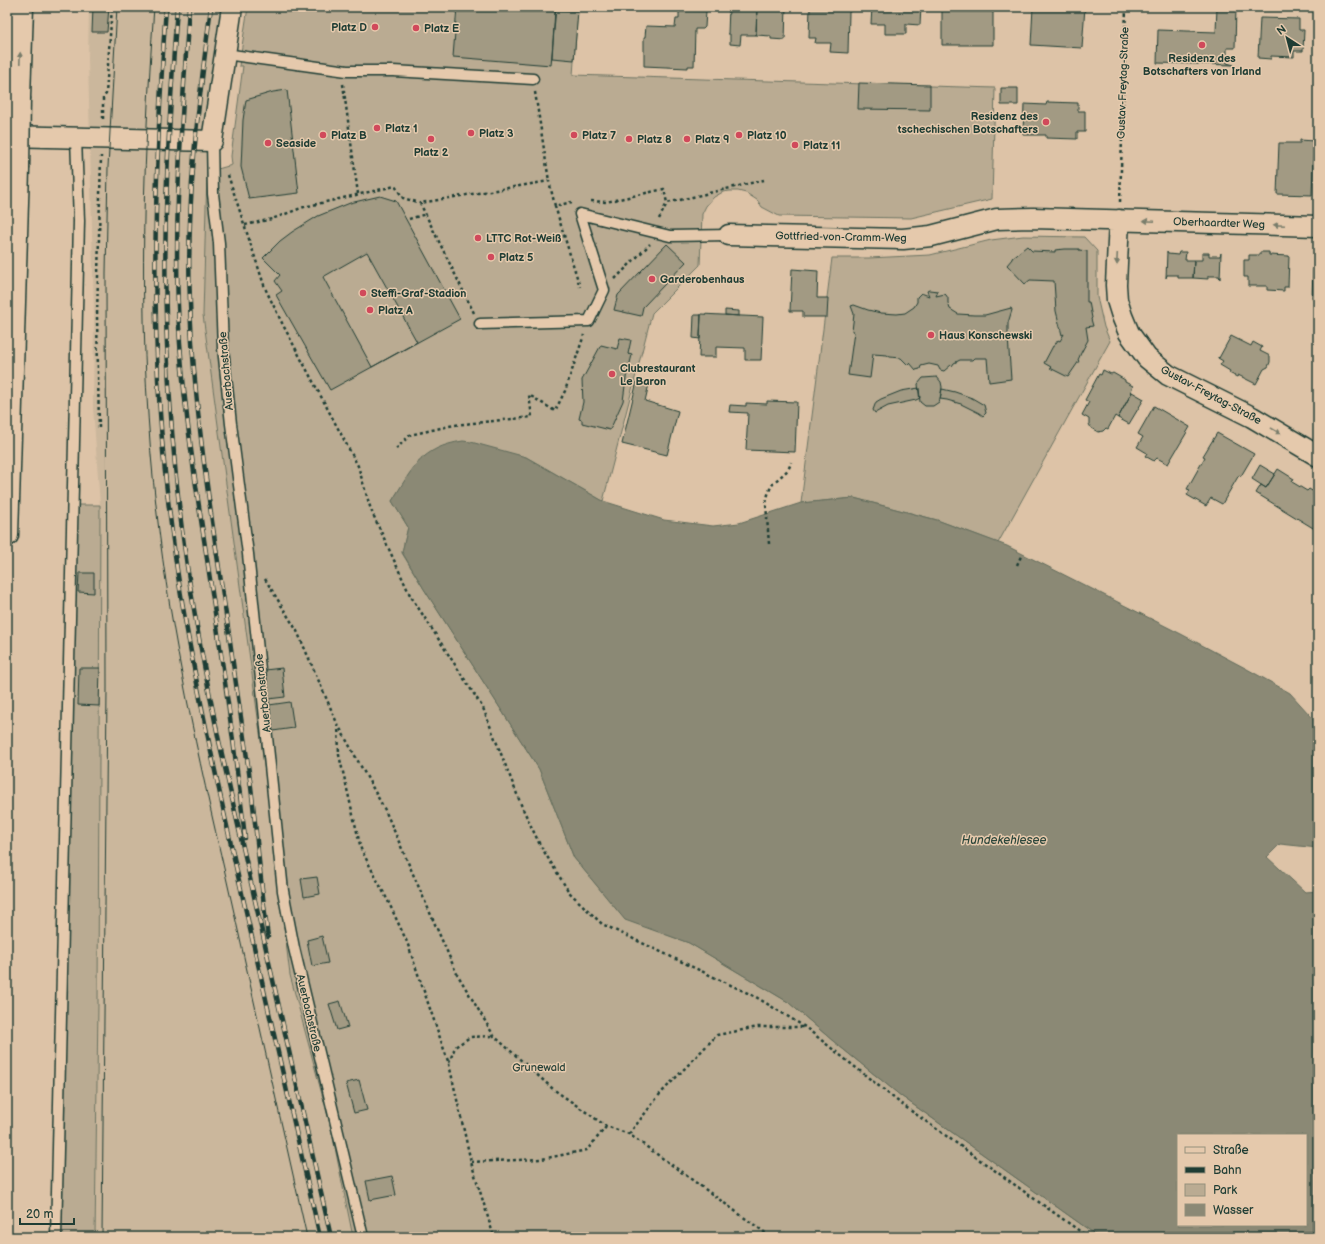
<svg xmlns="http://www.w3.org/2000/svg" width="1325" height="1244" font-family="'Balsamiq Sans',sans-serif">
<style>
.built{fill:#cbb79c}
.green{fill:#baab92;stroke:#6c7463}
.water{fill:#8b8975;stroke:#606b5b;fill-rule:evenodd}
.building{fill:#a29a83;stroke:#1f3d34;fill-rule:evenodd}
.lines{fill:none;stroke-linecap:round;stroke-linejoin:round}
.lane-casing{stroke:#1f3d34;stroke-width:13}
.street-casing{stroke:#1f3d34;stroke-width:23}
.highway-casing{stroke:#1f3d34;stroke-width:25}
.path{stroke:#1f3d34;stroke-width:2.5;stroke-dasharray:3 3;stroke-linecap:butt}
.lane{stroke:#e5c9ac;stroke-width:10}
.street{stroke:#e5c9ac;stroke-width:20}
.highway{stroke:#e5c9ac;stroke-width:22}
.tram{stroke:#1f3d34;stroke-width:1}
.rail-casing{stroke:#1f3d34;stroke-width:4.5}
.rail{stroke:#e5c9ac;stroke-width:3;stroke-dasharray:9;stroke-linecap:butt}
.highway-bridge-casing{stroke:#1f3d34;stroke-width:25;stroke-linecap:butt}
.highway-bridge{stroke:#e5c9ac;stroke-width:22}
.oneway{fill:#787c6a}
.poi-dot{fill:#d1495b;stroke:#e5c9ac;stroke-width:1.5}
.labels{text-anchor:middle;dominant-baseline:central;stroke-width:3;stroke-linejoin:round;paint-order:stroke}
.poi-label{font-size:11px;font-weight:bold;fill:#1f3d34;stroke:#e5c9ac;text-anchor:start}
.street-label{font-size:11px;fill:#1f3d34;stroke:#e5c9ac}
.park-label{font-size:11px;fill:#274239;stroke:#e5c9ac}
.water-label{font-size:12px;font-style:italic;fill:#2a453a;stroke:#e5c9ac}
</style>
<rect width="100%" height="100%" fill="#ddc3a7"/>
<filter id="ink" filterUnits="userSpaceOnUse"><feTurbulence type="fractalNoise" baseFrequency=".025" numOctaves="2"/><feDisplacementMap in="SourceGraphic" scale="8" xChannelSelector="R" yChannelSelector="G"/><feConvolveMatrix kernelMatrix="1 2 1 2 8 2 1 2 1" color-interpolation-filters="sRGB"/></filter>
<g filter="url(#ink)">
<!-- built -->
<path class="built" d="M89,7H225L207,172L203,315L261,740L290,975L331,1128L353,1237H95L98,1004L100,505L93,407L94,314L88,59Z"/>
<!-- green -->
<path class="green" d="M248,7H578L573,75L995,88L992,199L911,218L779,216L762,207L757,200L746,193L738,191H730L723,192L714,197L706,206L702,214L700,265L652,313L603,501L526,457H422L417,463L392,501L408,527L402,553L424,589L539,769L574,858L625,919L689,943L788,1002L833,1041L901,1096L1099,1237H353L331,1128L290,975L261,740L203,315L207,172L232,165L231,156L243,66H239Z
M1023,236L1084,237L1097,251V297L1104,327L1110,341L998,543L937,520L854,498L801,503L832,258H869L930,255L991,240Z
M74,505H100L98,1004L95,1237H58Z"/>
<!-- water -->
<path class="water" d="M463,441L471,442L526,457L603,501L664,520L713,526L739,523L801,503L854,498L937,520L1007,546L1181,634L1247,669L1290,693L1318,724V848L1280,844L1267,857L1305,892L1318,891V1237H1099L901,1096L833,1041L788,1002L689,943L625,920L574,858L539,769L424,589L402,552L408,527L392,501C412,469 421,447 463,441ZM1178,1135H1306V1225H1178Z"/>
<!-- building -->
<path class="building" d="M93,7H109L107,32H92Z
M457,7H556L551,65L453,57Z
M729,7H757L756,35H741L740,45L730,44V34H728Z
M757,7H786L785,40L771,39V36L756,35Z
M810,7H852L851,11L849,12L848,53L830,52L831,43H815L816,38H809Z
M872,7H921L920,25L906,24V34H885V24H871Z
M942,7H993V45H942Z
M1033,7H1085L1082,48L1031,45Z
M1217,7H1236L1235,48H1227V63L1234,65L1157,63L1158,30L1216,32Z
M555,10L578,11L574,60L552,58Z
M679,10L706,11L705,27L703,29H695L694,66H688V68L644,66V37H645L646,26L675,27L676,19H679Z
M1260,18L1299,19V30H1304L1303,51H1294V57L1271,56V59L1258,58Z
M859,83L930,85V110L858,109Z
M1001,88H1018V105H1001Z
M287,90L299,193L249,199L241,167L243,120L246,100L273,92Z
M1047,102L1078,103V111H1085V132H1077V139L1046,138V135H1023L1024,104L1046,105Z
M1300,140L1314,141L1312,195L1277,194L1279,143H1300Z
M380,196L396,201L460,319L330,390L276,295L282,291L275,281L280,275L263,258L280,241L292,232L318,216L350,203ZM367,252L417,342L372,367L323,277Z
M667,244L686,262L643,307L641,316L614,310L618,295Z
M1027,246L1032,251L1055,252V250L1064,249H1079V250L1087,251V302H1089L1092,318L1091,319L1093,326L1086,327L1088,340L1081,353L1078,360L1079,361L1068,377L1050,368L1051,367L1044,363L1053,346H1054L1058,340L1060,341L1064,334L1062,335L1056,311L1054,281L1030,280L1025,284L1007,265L1012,259V258Z
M1167,252L1168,254L1178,255L1179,252H1186L1185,260H1194L1193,278H1178V275H1167L1166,278Z
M1260,252H1269V255L1289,256L1288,287H1284V291L1267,290V286H1248V277H1244V260H1249V255H1260Z
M1202,253H1209V256H1220L1221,253L1220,279L1219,276H1208V279L1193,278L1194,260H1202Z
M792,269L818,271L817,298H828L827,317H803V311H790Z
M1313,269H1318V295H1313V298H1312Z
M929,290L938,291L936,296L945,294L946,295L948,298V303L950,309L958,314L974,315H985L1011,308L1012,310L1008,323V337L1011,379L989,382L987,358H974L972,360H960L954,363L952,366L951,365L944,371L940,370L938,366L929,364L921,366L920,369L916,370L910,363L908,365L901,358L890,357L887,355L873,354L870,378L848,375L854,332L852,331L854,314L851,306L854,305L868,310L881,313L897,314L905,313L914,307L917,302V297L921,293L929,296L927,291Z
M725,310L739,311V316L725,315Z
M701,314L763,317L761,360H745V348L716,347V357H699Z
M694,315H701L700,339L693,338Z
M1231,336L1251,346L1253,342L1262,347L1260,351L1270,356V362L1268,367L1264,369L1256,384L1238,375L1237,377L1229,373L1230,371L1220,365L1223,361L1218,358V357L1219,358Z
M620,338L631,340L628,354L632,355L629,367H628L627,371L623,401L610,430L582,423V420L579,419L583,402L582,380L601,345L617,349Z
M1103,370L1111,374L1113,373L1125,380V382L1133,386L1131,391L1132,392L1118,418L1115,416L1108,429L1106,428L1103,431L1098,432L1091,428L1089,424V419L1082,415L1089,402L1085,400L1099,374L1101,375Z
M937,377L941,382L942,387L940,399L939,402L933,406H925L920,402L918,384L923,378Z
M637,381L649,384L645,401L678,411L667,455L622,444Z
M919,388L920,398L916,400L888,406L875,413L873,410L876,402L881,399L901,391Z
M942,389L955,392L972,398L984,405L986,413L983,416L979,413L961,404L947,400L940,399Z
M1132,392L1144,399L1129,424L1118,418Z
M767,401L797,402L795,452L746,450L748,413L729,412L730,405L746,406V403L767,404Z
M1154,406L1190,427L1168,464L1157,458L1154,461L1145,456L1147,453L1137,447L1143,437L1138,434Z
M1217,433L1254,454L1241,476L1239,475L1222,504L1211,498L1206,506L1187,495L1190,490L1187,489L1205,457L1203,456Z
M1260,465L1275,474L1266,488L1252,479Z
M1278,469L1294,479L1292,482L1307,491L1309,489L1314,492L1313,495L1318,498V531L1256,493L1261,485L1266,488Z
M79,573H94V593L78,592Z
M79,668H100L99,706L78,705Z
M282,668L285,697L268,699L265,670Z
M290,702L294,728L273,731L269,705Z
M317,877L320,894L304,897L301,879Z
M322,936L328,963L312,966L307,940Z
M340,1001L348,1027L337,1030L329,1004Z
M359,1080L367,1110L354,1113L346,1083Z
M392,1176L396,1195L370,1200L366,1181Z"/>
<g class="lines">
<defs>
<path id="lane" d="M225,54L347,71H393L533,79
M212,141L213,194L219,243L223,348L231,424L248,554L283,891L294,948L363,1237
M480,324L589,321L604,290L580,214L670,236L729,235
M56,1237L79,221L76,138"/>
<path id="street" d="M7,136L212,141L232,7
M1119,220L1116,285L1117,300L1122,316L1129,333L1147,358L1168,375L1252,417L1318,456
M729,235L903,239L931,236L997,219L1033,218L1318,226"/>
<path id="highway" d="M19,97L22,7
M7,535L18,169"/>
</defs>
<!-- lane casing -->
<use href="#lane" class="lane-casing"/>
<!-- street casing -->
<use href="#street" class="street-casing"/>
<!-- highway casing -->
<use href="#highway" class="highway-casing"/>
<!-- path -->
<path class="path" d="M343,84L358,194
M535,92L549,181
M103,119V98L106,94L112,7
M228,175L265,288L283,325L358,466L371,510L410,595L483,708L522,807L540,845L569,892L602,924L756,997L805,1027L900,1103L1088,1237
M591,201L606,202L664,189L667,203L764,180
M1120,202L1126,7
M555,206L580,287
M409,219L426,214
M659,219L667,203
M245,225L272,219L304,207L395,186L403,198L420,203
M615,279L650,244
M474,313L420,203L549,181L555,206L572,202
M99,428L97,316L101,156
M396,449L410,435L454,425L532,417L529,395L555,411L565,391L584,335
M769,544L766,504C767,497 769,489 773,484C780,475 789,473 791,462
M1017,565L1022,554
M265,579L297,631L337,723L385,810L456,972L494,1036L553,1089L606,1126L629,1134L771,1237
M338,724L339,755L361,849L388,901L407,942L449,1064L471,1162L494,1237
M449,1063L455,1047L470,1037L494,1036
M629,1134L660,1094L717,1035L758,1027H804
M471,1162L542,1159L587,1150L606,1127"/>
<!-- lane -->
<use href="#lane" class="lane"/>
<!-- street -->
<use href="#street" class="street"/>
<!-- highway -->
<use href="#highway" class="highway"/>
<!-- tram -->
<path class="tram" d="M154,7C142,176 137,345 157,514C171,636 198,756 226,877C253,997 280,1117 307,1237
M102,1237L107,688L106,273L108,167L117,7"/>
<defs>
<path id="rail" d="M166,7C155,165 149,324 166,482C171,528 177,574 185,619C200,705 219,791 238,876C265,997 293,1117 320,1237
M177,7C169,119 162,232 167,344C170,418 176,493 187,566C196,625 207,683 219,741L331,1237
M189,7C182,119 172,231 180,343C185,415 196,488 207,559C221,652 235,745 245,838
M211,7C198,105 186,203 190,302C194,418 214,533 231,648C237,694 245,741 251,787C257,837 261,887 268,937"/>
</defs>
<!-- rail casing -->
<use href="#rail" class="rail-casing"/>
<!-- rail -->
<use href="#rail" class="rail"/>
<defs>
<path id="highway-bridge" d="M18,169L19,97"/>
</defs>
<!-- highway-bridge casing -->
<use href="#highway-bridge" class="highway-bridge-casing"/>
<!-- highway-bridge -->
<use href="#highway-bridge" class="highway-bridge"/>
</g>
<!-- one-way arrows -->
<defs><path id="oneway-solid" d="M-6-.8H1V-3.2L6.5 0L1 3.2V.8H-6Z"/></defs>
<g class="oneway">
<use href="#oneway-solid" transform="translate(20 58) rotate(-88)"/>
<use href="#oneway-solid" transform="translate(1149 221) rotate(-178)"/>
<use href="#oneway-solid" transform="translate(1279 225) rotate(-178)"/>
<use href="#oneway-solid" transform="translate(1117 259) rotate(93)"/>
<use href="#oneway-solid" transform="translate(1276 431) rotate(31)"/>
</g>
</g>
<!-- markers -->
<g class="poi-dot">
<circle cx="375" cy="27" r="4"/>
<circle cx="416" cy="28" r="4"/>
<circle cx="1202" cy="45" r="4"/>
<circle cx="1046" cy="122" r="4"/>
<circle cx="377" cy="128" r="4"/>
<circle cx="471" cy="133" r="4"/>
<circle cx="323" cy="135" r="4"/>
<circle cx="574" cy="135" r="4"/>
<circle cx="739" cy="135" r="4"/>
<circle cx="431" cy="139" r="4"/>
<circle cx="629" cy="139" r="4"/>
<circle cx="687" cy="139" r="4"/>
<circle cx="268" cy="143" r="4"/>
<circle cx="795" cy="145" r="4"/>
<circle cx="478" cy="238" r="4"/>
<circle cx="491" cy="257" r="4"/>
<circle cx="652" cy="279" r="4"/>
<circle cx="363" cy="293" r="4"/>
<circle cx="370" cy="310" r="4"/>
<circle cx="931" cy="335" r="4"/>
<circle cx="612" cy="374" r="4"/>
</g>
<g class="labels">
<!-- poi labels -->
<g class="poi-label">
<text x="367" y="27" text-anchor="end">Platz D</text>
<text x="424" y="28">Platz E</text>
<text x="1202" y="58" text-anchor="middle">Residenz des<tspan x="1202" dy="13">Botschafters von Irland</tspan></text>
<text x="1038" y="116" text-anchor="end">Residenz des<tspan x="1038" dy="13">tschechischen Botschafters</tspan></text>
<text x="385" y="128">Platz 1</text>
<text x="479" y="133">Platz 3</text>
<text x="331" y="135">Platz B</text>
<text x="582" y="135">Platz 7</text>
<text x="747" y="135">Platz 10</text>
<text x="637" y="139">Platz 8</text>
<text x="695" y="139">Platz 9</text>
<text x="276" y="143">Seaside</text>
<text x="803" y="145">Platz 11</text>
<text x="431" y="152" text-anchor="middle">Platz 2</text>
<text x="486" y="238">LTTC Rot-Weiß</text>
<text x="499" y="257">Platz 5</text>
<text x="660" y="279">Garderobenhaus</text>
<text x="371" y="293">Steffi-Graf-Stadion</text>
<text x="378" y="310">Platz A</text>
<text x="939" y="335">Haus Konschewski</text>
<text x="620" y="368">Clubrestaurant<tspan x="620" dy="13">Le Baron</tspan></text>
</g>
<!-- street labels -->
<g class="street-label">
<text transform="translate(1123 83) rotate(-88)">Gustav-Freytag-Straße</text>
<text transform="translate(1219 223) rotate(2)">Oberhaardter Weg</text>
<text transform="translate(841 237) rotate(1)">Gottfried-von-Cramm-Weg</text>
<text transform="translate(226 371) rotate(-95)">Auerbachstraße</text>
<text transform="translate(1211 395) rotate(28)">Gustav-Freytag-Straße</text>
<text transform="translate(263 693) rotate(-96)">Auerbachstraße</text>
<text transform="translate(309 1013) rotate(77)">Auerbachstraße</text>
</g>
<!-- park labels -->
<g class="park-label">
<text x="539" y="1067">Grunewald</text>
</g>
<!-- water labels -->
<g class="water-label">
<text x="1004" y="840">Hundekehlesee</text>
</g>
</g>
<!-- margin -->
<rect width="1325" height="1244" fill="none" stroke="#e5c9ac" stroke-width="24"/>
<rect x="12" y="12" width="1301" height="1220" fill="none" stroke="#1f3d34" stroke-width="1.5" filter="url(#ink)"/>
<!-- legend -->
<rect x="1177" y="1134" width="130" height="92" fill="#e5c9ac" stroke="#96917c"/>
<rect x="1185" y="1147" width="20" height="6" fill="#e5c9ac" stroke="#96917c"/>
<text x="1213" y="1154" font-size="12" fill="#1f3d34">Straße</text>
<rect x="1185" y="1167" width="20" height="6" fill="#1f3d34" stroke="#96917c"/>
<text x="1213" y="1174" font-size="12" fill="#1f3d34">Bahn</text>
<rect x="1185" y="1184" width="20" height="12" fill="#baab92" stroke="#96917c"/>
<text x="1213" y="1194" font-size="12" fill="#1f3d34">Park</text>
<rect x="1185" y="1204" width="20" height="12" fill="#8b8975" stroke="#96917c"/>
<text x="1213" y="1214" font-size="12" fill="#1f3d34">Wasser</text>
<!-- north arrow -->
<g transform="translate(1287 38) rotate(324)" stroke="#e5c9ac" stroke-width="3" paint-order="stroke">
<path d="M0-3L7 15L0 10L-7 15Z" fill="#1f3d34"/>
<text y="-6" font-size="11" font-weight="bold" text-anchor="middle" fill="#1f3d34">N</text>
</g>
<!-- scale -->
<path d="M20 1218v6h54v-6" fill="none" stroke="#1f3d34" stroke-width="2"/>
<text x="26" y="1218" font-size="12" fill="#1f3d34" stroke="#e5c9ac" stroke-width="3" paint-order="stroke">20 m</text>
</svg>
